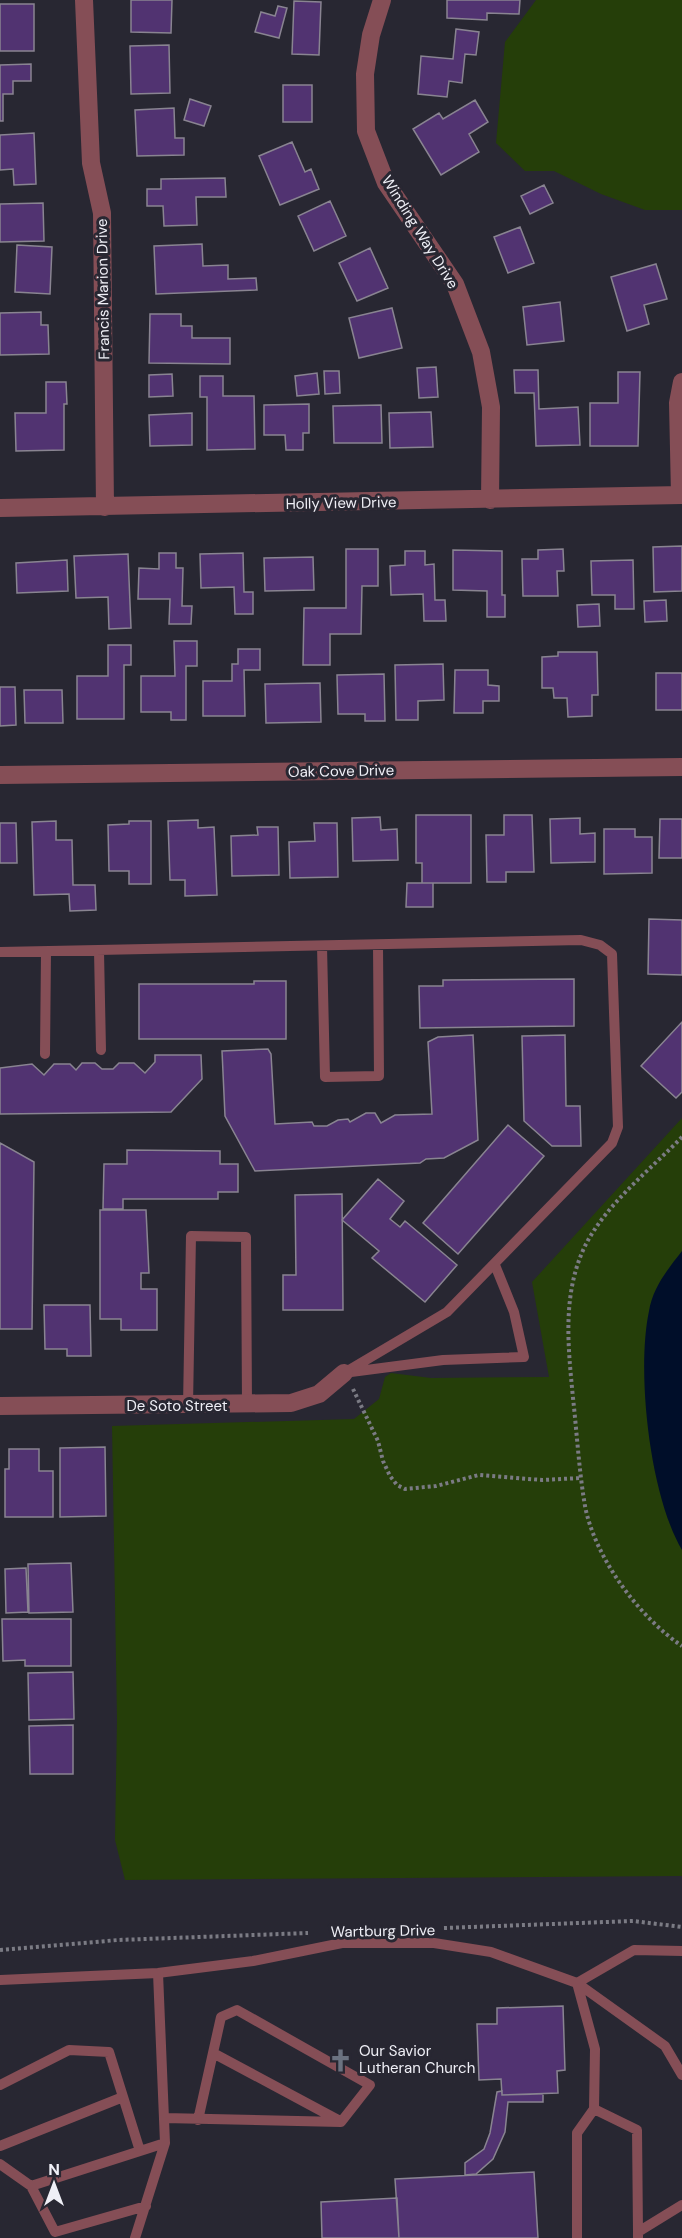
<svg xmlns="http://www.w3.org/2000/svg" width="682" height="2238" font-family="'DM Sans',sans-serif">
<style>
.green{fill:#253e09}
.water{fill:#000e29}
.building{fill:#513371;stroke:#898491;stroke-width:1.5}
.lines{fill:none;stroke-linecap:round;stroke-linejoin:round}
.path{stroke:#7b7b84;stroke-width:4;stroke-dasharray:3 3;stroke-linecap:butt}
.lane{stroke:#854e56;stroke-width:10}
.street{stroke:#854e56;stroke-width:18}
.labels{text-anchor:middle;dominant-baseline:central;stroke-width:6;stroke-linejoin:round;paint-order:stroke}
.street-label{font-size:15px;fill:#efeff6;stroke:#282732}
.poi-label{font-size:15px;fill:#efeff6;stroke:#282732;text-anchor:start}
</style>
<rect width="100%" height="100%" fill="#282732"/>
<!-- green -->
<path class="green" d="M536,0H682V210H645L601,194L554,171H525L496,143L505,42Z
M682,1118V1876L125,1880L115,1840L117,1719L112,1426L354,1419L379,1399L385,1377L391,1373L431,1378L549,1377L532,1282Z"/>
<!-- water -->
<path class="water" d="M682,1251V1550C650,1496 636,1373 649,1311C653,1287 668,1269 682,1251Z"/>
<!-- building -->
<path class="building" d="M131,0H172L171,33L131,32Z
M447,0H520L519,14L487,13V20L447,18Z
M294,1L321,2L319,55L292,54Z
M0,4H34V51H0Z
M278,6L287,8L279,38L255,32L261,12L275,16Z
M456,29L479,32L476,55L465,54L462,83L449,81L447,97L418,94L421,56L453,59Z
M169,45L170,93L131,94L130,46Z
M31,64V81H13V94H3V121H0V65Z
M283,85H312V122H283Z
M190,99L211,106L204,126L184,120Z
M475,100L488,122L469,134L479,152L441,175L413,129L439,113L443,119Z
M174,108L175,138H184V155L137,156L135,110Z
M34,133L36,184L14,185L13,169L0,170V135Z
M292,142L305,172L311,169L319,189L280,205L259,156Z
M225,178L226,197H196L197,225L164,226L163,206H147V189H161V179Z
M544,185L553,203L530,214L521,196Z
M330,201L346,236L314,251L298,216Z
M43,203L44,241L0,242V204Z
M520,227L534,263L508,273L494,237Z
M202,244L203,266L228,265V279L256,278L257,290L156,294L154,246Z
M17,245L52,247L50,294L15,292Z
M370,248L388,288L357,301L339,263Z
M656,264L667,299L644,305L649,324L627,331L611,277Z
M560,302L564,341L527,345L523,307Z
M392,308L402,348L359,358L349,318Z
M41,312V325H48L49,354L0,355V313Z
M150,314H181V326H192V338H230V364L149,363Z
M436,367L438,397L419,398L417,368Z
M514,370H538L539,409L578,407L580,445L536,446L534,393H515Z
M324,371H339L340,393L325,394Z
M618,372H640L638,446H590V403H618Z
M317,373L319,394L297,396L295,376Z
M172,374L173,396L149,397V375Z
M200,376H223V396H254L255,449L207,450V397H200Z
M46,382H66L67,404H64V450L16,451L15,413H46Z
M309,404V433H303V450H286L285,435H264V405Z
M381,405L382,443H334L333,406Z
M431,412L433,447L390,448L389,413Z
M192,413V445L150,446L149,415Z
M682,546V591L654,592L653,547Z
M346,549H378V586H362L361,634H330V665H303L304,608H346Z
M563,549L564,571H557L558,596H523L522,559H538V550Z
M453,550L502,551V595H505V617H487V591L453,590Z
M405,551H425V565L434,564L435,600H445L446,621H424L423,594L391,595L390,566L405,565Z
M159,553H176V568H183L182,606H192L191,624H169L170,599H138L139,568L159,569Z
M243,553L244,592H253V614H235L234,587L201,588L200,554Z
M128,554L131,628L109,629L108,597L76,598L74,556Z
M313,557L314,590L265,591L264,558Z
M67,560L68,591L17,593L16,563Z
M633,560L634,609H615V595H592L591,561Z
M666,600L667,621L645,622L644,601Z
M599,604L600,626L578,627L577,605Z
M174,641H197V666H186V720H171V712H141V676H175Z
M108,645H131V665H124V719H77V676H108Z
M238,649H260V670H244L245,716H203V681H232V664H238Z
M558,652H597L598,695H592V716L568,717L567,698H554L553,688H542V657L558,656Z
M443,664L444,700L418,701V720H396L395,665Z
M455,670H488V685L499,686V701H483V713H454Z
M656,673H682V710H656Z
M384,674L385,721H365V714H338L337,675Z
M320,683L321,722L266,723L265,684Z
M0,687H15L16,725L0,726Z
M24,690H62L63,723H25Z
M416,815H471V883H422V863H416Z
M504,815H532L534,872H506V882H487L486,835H504Z
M380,817L381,830L397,829L398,860L353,861L352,818Z
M580,818V834L595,833V862L551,863L550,819Z
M660,819H682V858H659Z
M198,820V828L214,827L217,895L185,896V880H170L168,821Z
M56,821V840H72L73,885H95L96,910L70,911L69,894L34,895L32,822Z
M129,821H151V884H129V871H109L108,825L129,824Z
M0,823H16L17,863H0Z
M314,823H337L338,877L290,878L289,842L315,841Z
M257,827H278L279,875L232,876L231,836L258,835Z
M604,829H635V837H652V873L604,874Z
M407,883H433V907H406Z
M649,919L682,920V975L648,974Z
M574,979V1026L420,1028L419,986H443V980Z
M254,981H286V1039H139V984H254Z
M682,1022V1092L676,1098L641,1066Z
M473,1035L478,1140L444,1158L426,1159L420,1163L255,1171L225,1116L222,1051L268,1049L271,1054L275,1124L312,1122L314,1126H327L338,1120L348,1119L350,1122L366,1113H375L381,1123L395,1115L432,1114L428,1042L438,1037Z
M565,1035L566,1106H580L581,1146H552L524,1121L522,1036Z
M155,1055H201L202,1079L171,1112L0,1114V1068L32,1064L44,1075L54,1064H70L76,1070L82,1063H95L102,1069H113L119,1063H134L145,1073L155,1062Z
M508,1125L544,1156L458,1254L423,1223Z
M0,1143L34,1162L32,1329H0Z
M127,1150L220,1151V1164H238V1192H218V1199H123V1209H103L104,1164H127Z
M378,1179L404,1201L390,1219L400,1227L405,1221L457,1265L425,1302L372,1258L379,1251L342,1220Z
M342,1194L343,1310H283V1275H296L295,1195Z
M100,1210H146L149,1273H141V1289H157V1330H121V1319H100Z
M44,1305H90L91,1356H67V1349H45Z
M105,1447L106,1516L60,1517V1448Z
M9,1449H39V1471H53V1517H5V1469H9Z
M71,1563L73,1612L29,1613L28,1564Z
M26,1568L28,1612L6,1613L5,1569Z
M2,1619H71V1666H25V1660L3,1661Z
M73,1672L74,1719L29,1720L28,1673Z
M73,1725V1774H30L29,1726Z
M563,2006L565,2070L557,2071L558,2093L502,2095L501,2079L479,2080L477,2024H497V2008Z
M502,2091V2095L543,2094V2102H508L505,2132L493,2159L476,2174L465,2175V2163L484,2149L490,2133L497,2092Z
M534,2172L538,2238H399L395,2179Z
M397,2198L399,2238H322L321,2202Z"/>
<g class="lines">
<!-- path -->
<path class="path" d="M682,1137C650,1170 606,1204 585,1246C562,1294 568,1346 573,1398C577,1434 579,1471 585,1506C595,1558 639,1617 682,1646
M353,1389L378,1441L383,1461L390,1476L397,1485L405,1489L436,1486L479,1475L542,1480L581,1478
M444,1928L633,1921L682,1927
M0,1950L118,1940L308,1933"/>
<!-- lane -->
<path class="lane" d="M322,946L325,1077L379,1076L378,945
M99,951L101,1050
M0,952L581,940L600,945L612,954L618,1127L612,1143L447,1312L344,1373
M45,1054L46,952
M351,1372L443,1360L524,1357L514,1312L495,1265
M188,1406L191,1236L246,1237L247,1405
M0,1980L158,1973L253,1961L342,1943H434L491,1952L577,1983L634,1950L682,1951
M577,1983L595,2049L594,2109L577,2133V2238
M577,1983L665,2046L682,2075
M213,2053L340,2121
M0,2085L69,2050L109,2052L140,2151
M594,2109L637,2130L638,2232
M164,2118L341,2122L370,2085L237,2010L221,2017L198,2120
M0,2146L123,2097
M0,2164L31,2186L165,2143
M31,2186L55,2232L146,2206
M135,2238L165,2143L158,1973
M638,2238V2232L682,2205"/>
<!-- street -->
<path class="street" d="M84,0L91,163L102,213L105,507
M382,0L371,35L365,74L366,131L386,183L455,284L481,352L491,407L490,500
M680,495L678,403L682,382
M0,508L682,495
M0,775L682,767
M0,1406L291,1403L319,1394L344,1373"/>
</g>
<!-- icons -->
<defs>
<symbol id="church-bare" viewBox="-9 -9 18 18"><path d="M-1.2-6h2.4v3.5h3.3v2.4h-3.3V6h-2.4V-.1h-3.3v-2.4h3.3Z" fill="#6b7280" stroke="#282732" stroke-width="2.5" paint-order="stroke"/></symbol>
</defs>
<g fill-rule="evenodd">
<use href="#church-bare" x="324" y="2044" width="33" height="33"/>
</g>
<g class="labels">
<!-- street labels -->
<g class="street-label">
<text transform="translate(420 232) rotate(58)">Winding Way Drive</text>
<text transform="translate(103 289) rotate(-91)">Francis Marion Drive</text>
<text transform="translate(341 503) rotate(-1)">Holly View Drive</text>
<text transform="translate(341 771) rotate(-1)">Oak Cove Drive</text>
<text x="177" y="1406">De Soto Street</text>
<text transform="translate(383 1931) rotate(-1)">Wartburg Drive</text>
</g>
<!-- poi labels -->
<g class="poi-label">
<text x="359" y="2051">Our Savior<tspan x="359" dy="17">Lutheran Church</tspan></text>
</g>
</g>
<!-- north arrow -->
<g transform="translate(54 2184)" stroke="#282732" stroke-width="4.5" paint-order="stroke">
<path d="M0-4.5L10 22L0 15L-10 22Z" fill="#efeff6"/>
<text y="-9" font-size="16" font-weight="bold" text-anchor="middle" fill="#efeff6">N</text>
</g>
</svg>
